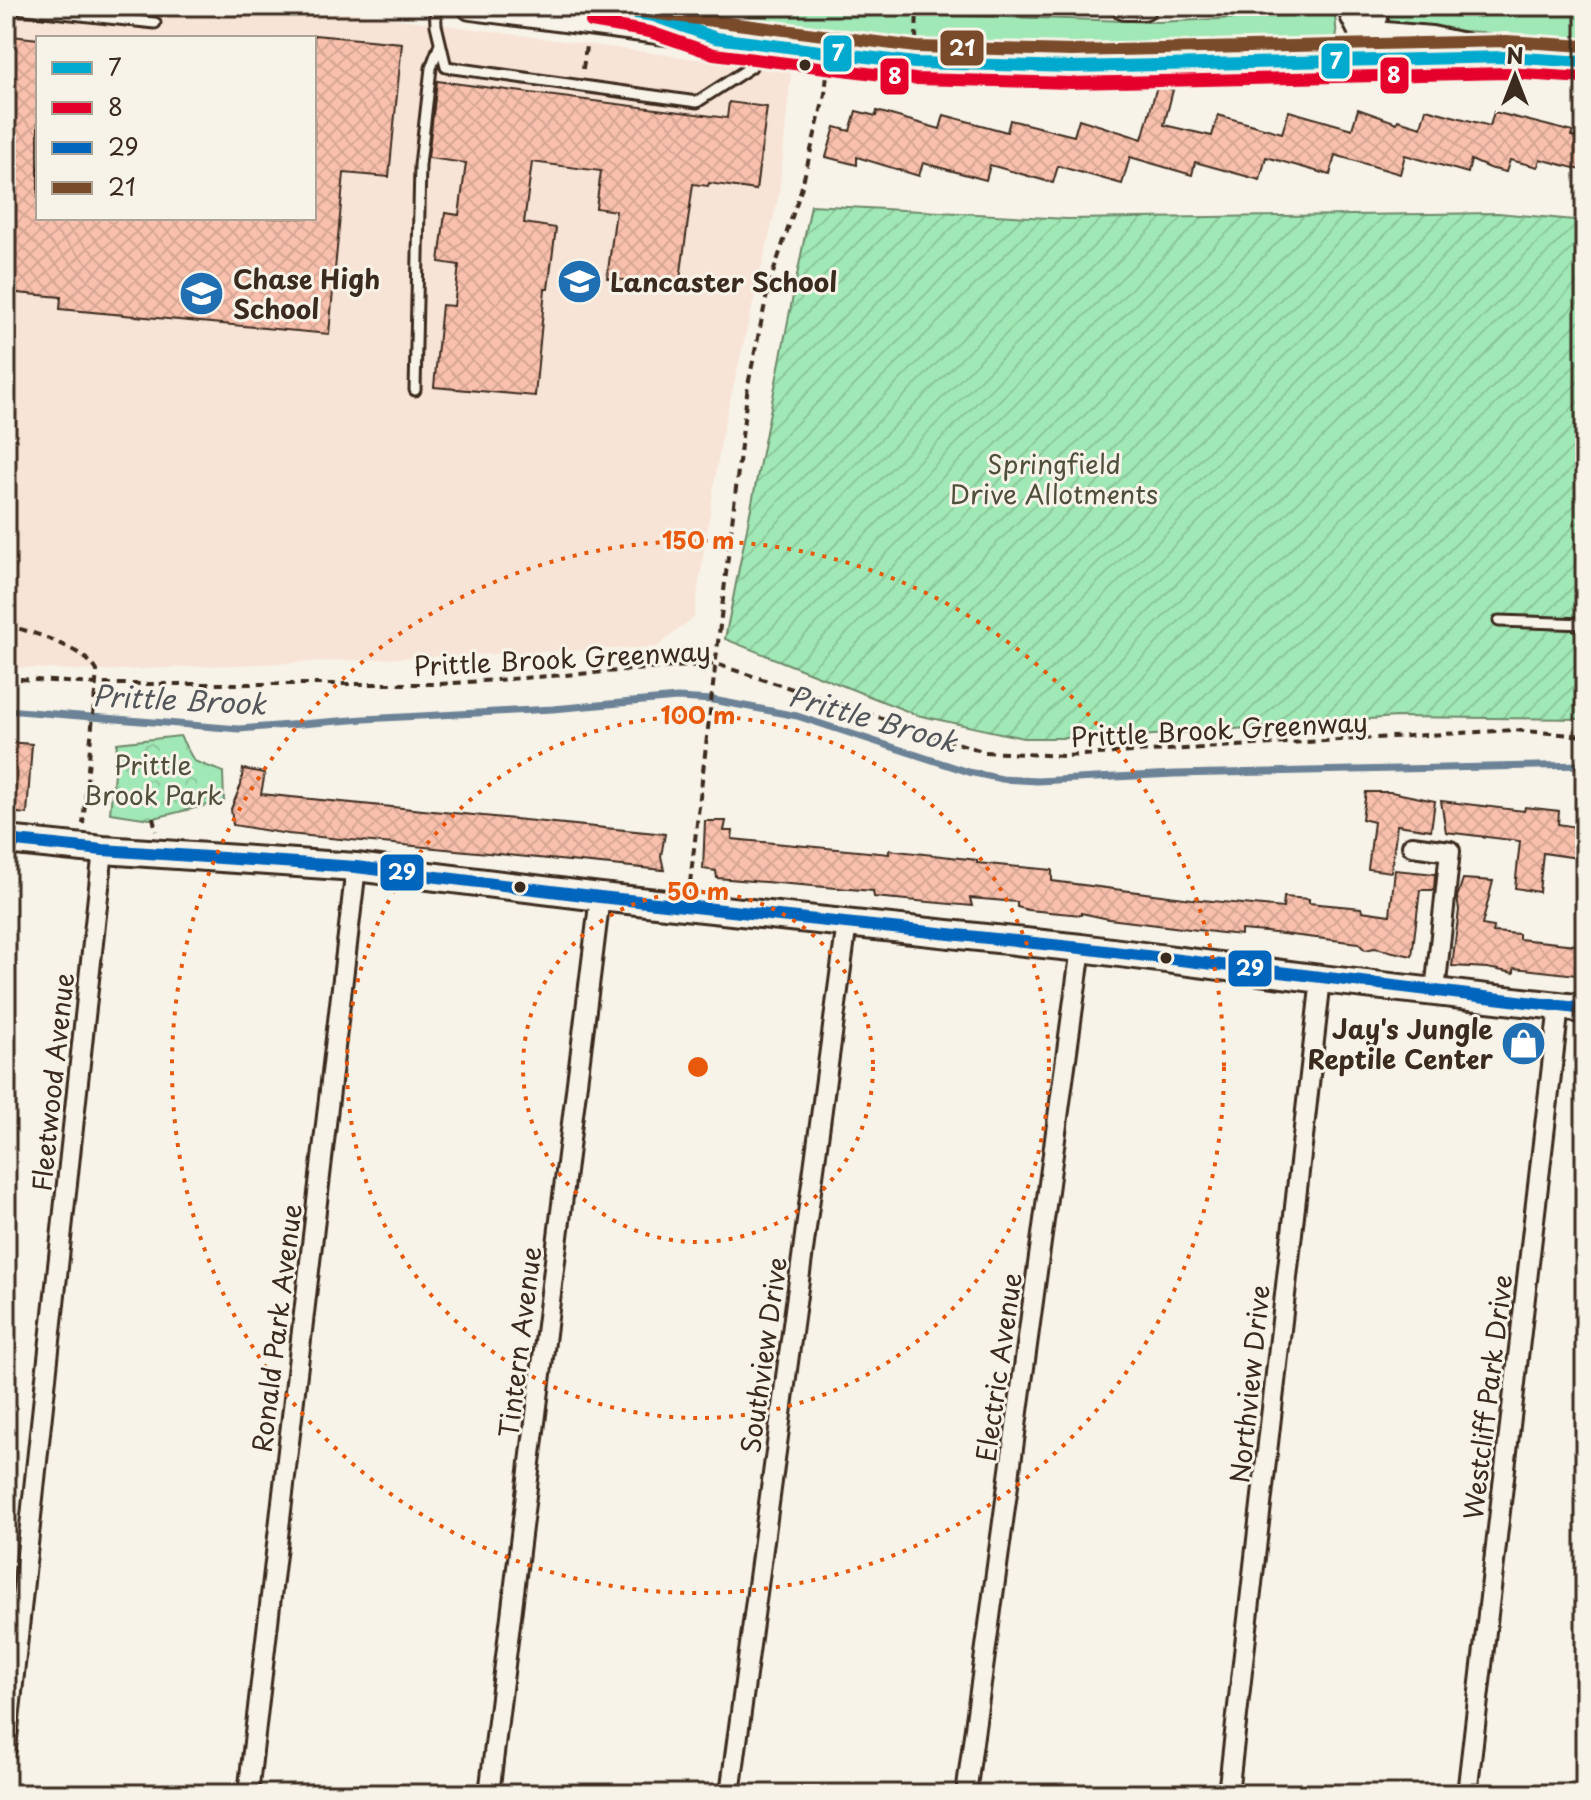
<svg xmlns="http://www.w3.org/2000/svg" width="1591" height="1800" font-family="'Playpen Sans',sans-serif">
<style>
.built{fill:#f8e4d6;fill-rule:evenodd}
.grass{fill:#a0e8b5;stroke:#6e896a;stroke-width:2}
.park{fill:url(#park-crowns);stroke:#6e896a;stroke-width:2}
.garden{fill:url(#garden-furrows);stroke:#6e896a;stroke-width:2}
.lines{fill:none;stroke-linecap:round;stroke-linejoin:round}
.stream{stroke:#6c8397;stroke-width:7}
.building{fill:url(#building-cross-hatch);stroke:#3b2a1e;stroke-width:2}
.lane-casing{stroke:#3b2a1e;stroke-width:15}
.street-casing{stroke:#3b2a1e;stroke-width:24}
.secondary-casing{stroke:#3b2a1e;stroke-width:32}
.path{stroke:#3b2a1e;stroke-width:4;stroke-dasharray:8 6;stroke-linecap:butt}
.lane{stroke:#f7f3e8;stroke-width:9}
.street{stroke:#f7f3e8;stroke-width:18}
.secondary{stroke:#f7f3e8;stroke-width:26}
.bus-1-casing{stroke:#f7f3e8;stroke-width:18}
.bus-2-casing{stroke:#f7f3e8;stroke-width:18}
.bus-3-casing{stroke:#f7f3e8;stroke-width:18}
.bus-4-casing{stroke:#f7f3e8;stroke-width:18}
.bus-1{stroke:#00a9ce;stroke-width:12}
.bus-2{stroke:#e4002b;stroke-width:12}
.bus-3{stroke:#0065bd;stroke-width:12}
.bus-4{stroke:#7a4b2a;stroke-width:12}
.ring{fill:none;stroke:#e8590c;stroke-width:4;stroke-dasharray:4 8}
.bus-dot{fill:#3b2a1e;stroke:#f7f3e8;stroke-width:3}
.labels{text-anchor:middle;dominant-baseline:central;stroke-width:6;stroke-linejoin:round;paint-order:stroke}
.poi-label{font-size:26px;font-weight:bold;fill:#3b2a1e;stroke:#f7f3e8;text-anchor:start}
.park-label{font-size:26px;fill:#4f503c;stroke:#f7f3e8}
.street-label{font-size:26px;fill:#3b2a1e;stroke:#f7f3e8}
.water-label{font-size:28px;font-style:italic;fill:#53565b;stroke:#f7f3e8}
.centre{fill:#e8590c;stroke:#f7f3e8;stroke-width:4}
.ring-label{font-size:24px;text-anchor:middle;font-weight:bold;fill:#e8590c;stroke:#f7f3e8;stroke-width:6;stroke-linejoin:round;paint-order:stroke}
.line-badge{stroke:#f7f3e8;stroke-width:3}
.badge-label{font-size:22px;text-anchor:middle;font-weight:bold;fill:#fff}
</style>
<defs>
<pattern id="park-crowns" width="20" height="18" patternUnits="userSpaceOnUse" patternTransform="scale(2)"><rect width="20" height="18" fill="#a0e8b5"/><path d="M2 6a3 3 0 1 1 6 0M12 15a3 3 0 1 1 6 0" fill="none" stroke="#8bc79b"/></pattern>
<pattern id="garden-furrows" width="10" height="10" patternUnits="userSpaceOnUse" patternTransform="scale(2)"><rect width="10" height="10" fill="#a0e8b5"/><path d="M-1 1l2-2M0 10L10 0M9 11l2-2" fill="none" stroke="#8bc79b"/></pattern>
<pattern id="building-cross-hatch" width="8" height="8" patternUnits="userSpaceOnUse" patternTransform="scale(2)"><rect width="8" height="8" fill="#f9c1ad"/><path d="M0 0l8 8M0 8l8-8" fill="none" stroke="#d6a694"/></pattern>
</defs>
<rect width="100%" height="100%" fill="#f7f3e8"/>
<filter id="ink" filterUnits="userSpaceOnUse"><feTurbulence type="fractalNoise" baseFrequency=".0125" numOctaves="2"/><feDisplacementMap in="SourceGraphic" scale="16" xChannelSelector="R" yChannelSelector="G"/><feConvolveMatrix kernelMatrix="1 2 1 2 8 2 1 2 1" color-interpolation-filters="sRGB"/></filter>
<g filter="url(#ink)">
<!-- built -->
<path class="built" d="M6,6H305L791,72L779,195L722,434L694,617L657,647L97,671L6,667ZM38,38H314V218H38Z"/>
<!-- grass -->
<path class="grass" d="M684,6H861L974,16L1158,22L1335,13L1337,41L1310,49L1140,54L947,52L726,27Z
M1585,10V50L1555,47L1482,32L1383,27L1386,12Z"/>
<!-- park -->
<path class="park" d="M180,736L194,761L223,772L224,801L150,819L110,813L117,743Z"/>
<!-- garden -->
<path class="garden" d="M811,205L1067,219L1498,213L1585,221V719L1396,717L1114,738H1023L917,715L725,639Z"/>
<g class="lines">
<!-- stream -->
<path class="stream" d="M6,710L239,729L364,719L553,709L677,698L713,700L797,716L969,772L1002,779L1037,781L1174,774L1585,765"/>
</g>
<!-- building -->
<path class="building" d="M314,35L402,43L389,177L344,173L329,334L60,309L61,297L6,292V51H10L12,36L38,39V218H314Z
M437,81L727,118L729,102L767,107L756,190L709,183L708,186L693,184L679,287L607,278L616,211L596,208L601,171L532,162L524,223L556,228L548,289H545L535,396L434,387L442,305L454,306L459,265L439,262L445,213L459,215L466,163L428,158Z
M1157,86L1173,90L1164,125L1212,136L1218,115L1282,133L1289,111L1352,129L1358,109L1397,123L1398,120L1421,127L1426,109L1490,126L1494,112L1573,132L1571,136L1585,141V171L1540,159L1538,167L1510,160L1506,172L1489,168L1471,160L1468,173L1405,155L1400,174L1335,155L1330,175L1266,157L1260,180L1195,162L1192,175L1130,157L1122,184L1058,166L1053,183L990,165L986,180L923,163L919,176L857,157V165L826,157L835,127L850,131L856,111L876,116L877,111L940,129L944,115L1007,132L1010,120L1074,136L1079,119L1142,139Z
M6,742L32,744L27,814L6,812Z
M243,769L265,773L261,794L665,834L661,856L664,870L288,834L233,825L231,809L241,785Z
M1366,792H1391L1435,801L1431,830L1397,825L1391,872L1368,869L1374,822L1362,819Z
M1441,801L1524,811L1525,807L1559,811L1558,824L1582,828L1578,858L1543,853L1539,892L1515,888L1520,841L1446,832Z
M705,821H726L724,831H733L732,839L889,854V850L977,860V863L1052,870V881L1192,899L1283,908L1284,897L1309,899V903L1361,908L1362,911L1390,915L1395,870L1435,874L1434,890H1420L1412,956L1375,948L1365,950L1358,943L1266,932L1241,930V935L1222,933L1109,919L1081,913V915L1028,910L1017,907V902L970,898L972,906L874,897L873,891L717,878L716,871L703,869Z
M1463,879L1493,881L1482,925L1494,927L1493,932L1519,934V939L1585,946V976L1514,968V973L1487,968L1452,966L1459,910L1457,897Z"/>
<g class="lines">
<defs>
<path id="lane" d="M435,6L436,25L446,67L697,102L751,67L761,47
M6,7L155,23
M415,390L420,165L431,68L440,44
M1499,621L1585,624"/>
<path id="street" d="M1412,846L1450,851L1435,992
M6,1748L103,850
M248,1794L356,867
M489,1794L600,897
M730,1794L847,923
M966,1794L1081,948
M1228,1794L1321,979
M1467,1794L1559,1006"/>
<path id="secondary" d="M471,6L915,63L1072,67L1334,59L1506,57L1585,62
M1125,6H1143
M1355,6L1354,15L1361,29L1374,35L1431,40L1464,47
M1358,47L1374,17L1375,6
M6,840L103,850L356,867L600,897L1081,948L1321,979L1585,1009"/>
</defs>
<!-- lane casing -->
<use href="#lane" class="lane-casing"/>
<!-- street casing -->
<use href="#street" class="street-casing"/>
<!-- secondary casing -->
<use href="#secondary" class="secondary-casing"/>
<!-- path -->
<path class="path" d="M916,40L917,6
M583,69L586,46
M6,625C30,631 85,648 97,671L83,824
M6,678L96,684H440L716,664L985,752L1064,756L1513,730L1585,736
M153,817L156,831
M690,883L748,385L769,285L801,190L825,94L827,74"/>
<!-- lane -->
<use href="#lane" class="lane"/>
<!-- street -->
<use href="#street" class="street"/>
<!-- secondary -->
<use href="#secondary" class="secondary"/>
<defs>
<path id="bus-1" d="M594,6L654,16L716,38L915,63L1072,67L1506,57L1585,62"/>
<path id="bus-2" d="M591,22L650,32L714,54L915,79L1072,83L1506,73L1584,78"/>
<path id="bus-3" d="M6,840L103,850L356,867L600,897L1081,948L1585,1009"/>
<path id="bus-4" d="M597,6L916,47L1072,51L1506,41L1585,46"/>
</defs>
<!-- bus-1 casing -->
<use href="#bus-1" class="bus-1-casing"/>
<!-- bus-2 casing -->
<use href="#bus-2" class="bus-2-casing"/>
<!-- bus-3 casing -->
<use href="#bus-3" class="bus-3-casing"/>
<!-- bus-4 casing -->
<use href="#bus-4" class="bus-4-casing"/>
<!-- bus-1 -->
<use href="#bus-1" class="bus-1"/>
<!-- bus-2 -->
<use href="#bus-2" class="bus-2"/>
<!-- bus-3 -->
<use href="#bus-3" class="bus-3"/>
<!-- bus-4 -->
<use href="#bus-4" class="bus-4"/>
</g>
</g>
<!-- distance rings -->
<g class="ring">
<circle cx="698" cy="1067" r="175"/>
<circle cx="698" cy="1067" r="351"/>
<circle cx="698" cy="1067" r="526"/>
</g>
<!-- icons -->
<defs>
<symbol id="school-disc" viewBox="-11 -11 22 22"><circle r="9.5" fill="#1f6fb2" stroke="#f7f3e8"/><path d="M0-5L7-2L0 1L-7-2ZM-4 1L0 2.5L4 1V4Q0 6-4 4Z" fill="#fff"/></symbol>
<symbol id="shop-disc" viewBox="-11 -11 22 22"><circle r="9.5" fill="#1f6fb2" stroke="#f7f3e8"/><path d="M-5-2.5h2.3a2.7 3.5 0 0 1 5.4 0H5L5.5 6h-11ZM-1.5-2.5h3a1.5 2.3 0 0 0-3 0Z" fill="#fff"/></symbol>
</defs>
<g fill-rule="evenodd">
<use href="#school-disc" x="554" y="256" width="51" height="51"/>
<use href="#school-disc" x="176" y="268" width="51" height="51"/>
<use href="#shop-disc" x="1498" y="1018" width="51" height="51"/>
</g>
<!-- markers -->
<g class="bus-dot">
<circle cx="805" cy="65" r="7"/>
<circle cx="520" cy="887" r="7"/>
<circle cx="1166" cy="958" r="7"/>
</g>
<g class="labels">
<!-- poi labels -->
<g class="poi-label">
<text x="233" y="278">Chase High<tspan x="233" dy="30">School</tspan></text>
<text x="610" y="281">Lancaster School</text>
<text x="1493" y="1028" text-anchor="end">Jay's Jungle<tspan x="1493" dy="30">Reptile Center</tspan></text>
</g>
<!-- park labels -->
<g class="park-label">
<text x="1054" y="463">Springfield<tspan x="1054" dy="30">Drive Allotments</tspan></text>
<text x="153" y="764">Prittle<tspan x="153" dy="30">Brook Park</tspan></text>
</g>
<!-- street labels -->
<g class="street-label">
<text transform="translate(562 658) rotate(-3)">Prittle Brook Greenway</text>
<text transform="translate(1219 729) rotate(-3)">Prittle Brook Greenway</text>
<text transform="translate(52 1082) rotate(-84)">Fleetwood Avenue</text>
<text transform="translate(276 1328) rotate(-83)">Ronald Park Avenue</text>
<text transform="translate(519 1342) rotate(-83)">Tintern Avenue</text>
<text transform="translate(763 1355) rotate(-82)">Southview Drive</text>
<text transform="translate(998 1367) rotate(-82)">Electric Avenue</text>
<text transform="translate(1249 1384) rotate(-84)">Northview Drive</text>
<text transform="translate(1487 1397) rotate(-83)">Westcliff Park Drive</text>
</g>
<!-- water labels -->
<g class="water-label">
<text transform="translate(179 699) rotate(3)">Prittle Brook</text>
<text transform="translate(873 718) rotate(16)">Prittle Brook</text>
</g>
</g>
<circle cx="698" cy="1067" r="12" class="centre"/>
<g class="ring-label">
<text x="698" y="549">150 m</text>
<text x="698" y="724">100 m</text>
<text x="698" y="900">50 m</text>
</g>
<g class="line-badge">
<rect x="939" y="29" width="46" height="38" rx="8" fill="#7a4b2a"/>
<rect x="822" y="34" width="31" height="39" rx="8" fill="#00a9ce"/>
<rect x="1320" y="42" width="31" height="38" rx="8" fill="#00a9ce"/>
<rect x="1379" y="56" width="31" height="39" rx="8" fill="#e4002b"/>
<rect x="879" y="57" width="31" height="39" rx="8" fill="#e4002b"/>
<rect x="379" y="853" width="46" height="39" rx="8" fill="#0065bd"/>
<rect x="1227" y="949" width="46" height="39" rx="8" fill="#0065bd"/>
</g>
<g class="badge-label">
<text x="962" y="56">21</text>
<text x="838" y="61">7</text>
<text x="1336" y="69">7</text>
<text x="1394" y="83">8</text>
<text x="895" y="84">8</text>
<text x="402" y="880">29</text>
<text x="1250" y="976">29</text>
</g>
<!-- margin -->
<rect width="1591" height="1800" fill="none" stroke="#f7f3e8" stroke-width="32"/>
<rect x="16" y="16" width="1559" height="1768" fill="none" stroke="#3b2a1e" stroke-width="3" filter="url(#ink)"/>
<!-- legend -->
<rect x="36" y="36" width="280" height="184" fill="#f7f3e8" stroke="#aca397" stroke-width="2"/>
<rect x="52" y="62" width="40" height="12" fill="#00a9ce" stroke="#aca397" stroke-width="2"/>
<text x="108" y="76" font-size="24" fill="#3b2a1e">7</text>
<rect x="52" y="102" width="40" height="12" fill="#e4002b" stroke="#aca397" stroke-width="2"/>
<text x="108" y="116" font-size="24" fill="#3b2a1e">8</text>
<rect x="52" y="142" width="40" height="12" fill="#0065bd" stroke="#aca397" stroke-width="2"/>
<text x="108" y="156" font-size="24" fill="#3b2a1e">29</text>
<rect x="52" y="182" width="40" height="12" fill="#7a4b2a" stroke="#aca397" stroke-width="2"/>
<text x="108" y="196" font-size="24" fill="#3b2a1e">21</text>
<!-- north arrow -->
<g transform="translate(1515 76)" stroke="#f7f3e8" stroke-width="6" paint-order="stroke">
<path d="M0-6L14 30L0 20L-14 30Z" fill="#3b2a1e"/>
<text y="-12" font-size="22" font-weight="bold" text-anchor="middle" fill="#3b2a1e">N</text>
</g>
</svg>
